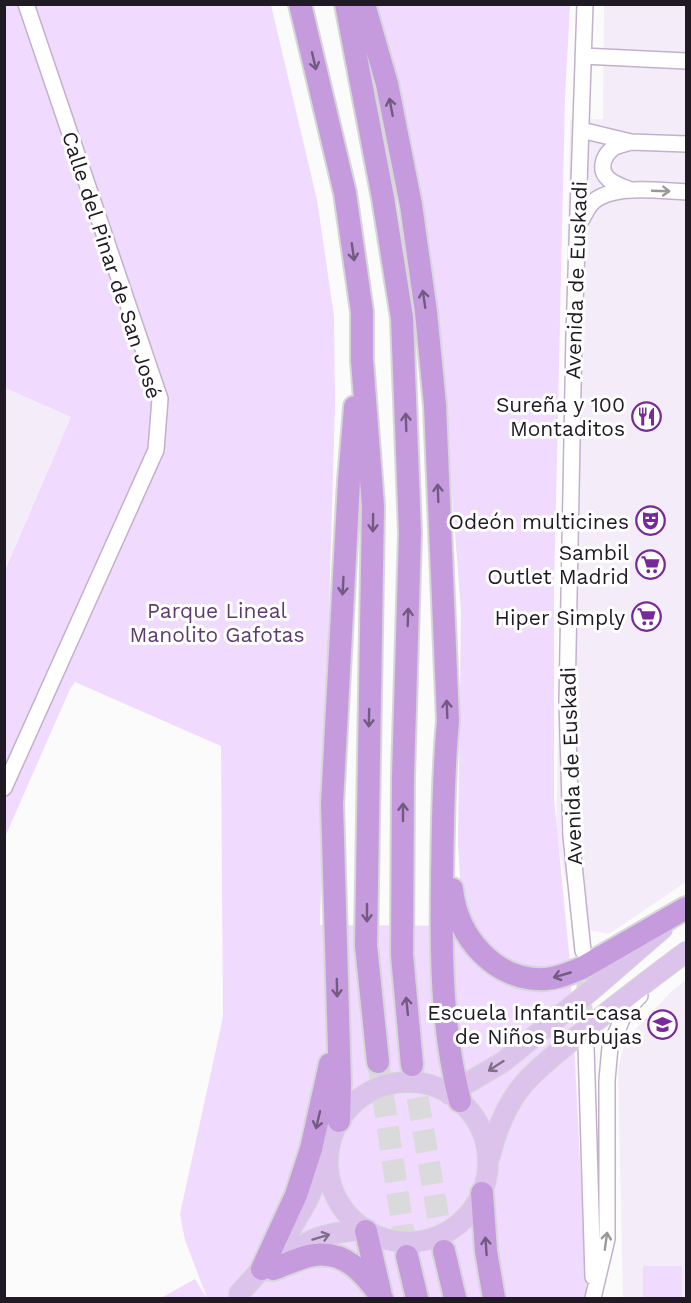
<svg xmlns="http://www.w3.org/2000/svg" width="691" height="1303" font-family="'Work Sans',sans-serif">
<style>
.built{fill:#f5ecfa}
.green{fill:#f0dafe}
.lines{fill:none;stroke-linecap:round;stroke-linejoin:round}
.minor-tunnel{stroke:#dad9db;stroke-width:15;stroke-dasharray:15 8;stroke-linecap:butt}
.highway-tunnel{stroke:#dad9db;stroke-width:22;stroke-dasharray:22 11;stroke-linecap:butt}
.minor-casing{stroke:#c2b1cc;stroke-width:18}
.major-casing{stroke:#d7d6d8;stroke-width:22}
.highway-casing{stroke:#d7d6d8;stroke-width:26}
.minor{stroke:#fff;stroke-width:15}
.major{stroke:#dcc3eb;stroke-width:20}
.highway{stroke:#c59bdd;stroke-width:22}
.oneway{stroke:#725a80}
.oneway2{stroke:#9b989c}
.oneway3{stroke:#7e6e88}
.labels{text-anchor:middle;dominant-baseline:central;stroke-width:6;stroke-linejoin:round;paint-order:stroke}
.street-label{font-size:21px;fill:#201a24;stroke:#fff}
.poi-label{font-size:21px;fill:#201a24;stroke:#fff;text-anchor:end}
.park-label{font-size:21px;fill:#5e3b71;stroke:#fff}
</style>
<rect width="100%" height="100%" fill="#fbfbfb"/>
<!-- built -->
<path class="built" d="M604,5H686V882L609,934L588,930L571,901L556,838L570,120L603,119Z
M5,388L71,417L5,569Z
M686,980V1298H623L618,1069L623,1049L632,1033L672,991Z"/>
<!-- green -->
<path class="green" d="M5,5H271L317,200L334,316L335,403L320,925L470,926L461,893L458,844L461,611L438,316L409,137L375,5H570L565,98L554,589V799L570,963L587,1298H161L195,1279L207,1298L185,1240L180,1214L223,1017L221,746L75,682L70,689L5,837V570L71,417L5,388Z
M643,1266H682V1298H643Z"/>
<g class="lines">
<!-- minor-tunnel -->
<path class="minor-tunnel" d="M583,959L586,1037"/>
<!-- highway-tunnel -->
<path class="highway-tunnel" d="M378,1062L407,1256
M412,1065L444,1251"/>
<defs>
<path id="minor" d="M583,56L686,61
M581,130L631,142L686,144
M628,189C615,184 598,178 604,160C606,155 609,151 613,148C618,145 626,144 631,142
M579,224C583,218 586,210 591,204C610,183 660,191 686,192
M4,788L156,450L160,399L26,4
M583,951L571,836L567,701L574,334L585,4
M586,1046L593,1277
M593,1298L607,1239V1080L610,1047L626,1010L640,996"/>
<path id="major" d="M328 1162a80 80 0 1 1 160 0a80 80 0 1 1-160 0Z
M449,1094L503,1062L594,988L662,929
M490,1156C496,1131 506,1106 522,1086C536,1069 554,1056 570,1042C608,1011 647,981 686,952
M288,1234L307,1201L327,1156
M278,1265C311,1235 321,1235 364,1229
M239,1294L271,1258"/>
<path id="highway" d="M300,4L345,193L362,312V360L373,506L366,945L378,1062
M346,4L383,198L402,318L410,533L403,777L402,955L412,1065
M364,4L387,84L411,205L426,312L435,405L448,721C443,773 443,825 442,878C441,953 441,1028 460,1101
M452,889C456,936 495,982 546,979C559,978 570,973 582,968L686,908
M339,1121L340,1085L332,804L349,481L355,407
M482,1193L486,1251L494,1298
M366,1231L380,1291
M444,1251L455,1298
M407,1256L417,1298
M262,1269L296,1195L311,1149L330,1064
M273,1269C285,1265 297,1259 309,1256C344,1248 364,1273 382,1298"/>
</defs>
<!-- minor casing -->
<use href="#minor" class="minor-casing"/>
<!-- major casing -->
<use href="#major" class="major-casing"/>
<!-- highway casing -->
<use href="#highway" class="highway-casing"/>
<!-- minor -->
<use href="#minor" class="minor"/>
<!-- major -->
<use href="#major" class="major"/>
<!-- highway -->
<use href="#highway" class="highway"/>
</g>
<!-- one-way arrows -->
<defs><path id="oneway-shaft" d="M-6 0H5M1.5-3L5.5 0L1.5 3" fill="none" stroke-width="1.6" stroke-linecap="round" stroke-linejoin="round" transform="scale(1.5)"/></defs>
<g class="oneway">
<use href="#oneway-shaft" transform="translate(314 61) rotate(77)"/>
<use href="#oneway-shaft" transform="translate(391 107) rotate(-101)"/>
<use href="#oneway-shaft" transform="translate(353 252) rotate(82)"/>
<use href="#oneway-shaft" transform="translate(424 299) rotate(-98)"/>
<use href="#oneway-shaft" transform="translate(406 422) rotate(-92)"/>
<use href="#oneway-shaft" transform="translate(438 493) rotate(-92)"/>
<use href="#oneway-shaft" transform="translate(373 523) rotate(91)"/>
<use href="#oneway-shaft" transform="translate(343 586) rotate(93)"/>
<use href="#oneway-shaft" transform="translate(408 617) rotate(-88)"/>
<use href="#oneway-shaft" transform="translate(447 709) rotate(-92)"/>
<use href="#oneway-shaft" transform="translate(369 718) rotate(91)"/>
<use href="#oneway-shaft" transform="translate(403 812) rotate(-90)"/>
<use href="#oneway-shaft" transform="translate(367 913) rotate(90)"/>
<use href="#oneway-shaft" transform="translate(562 975) rotate(164)"/>
<use href="#oneway-shaft" transform="translate(337 988) rotate(89)"/>
<use href="#oneway-shaft" transform="translate(407 1006) rotate(-96)"/>
<use href="#oneway-shaft" transform="translate(318 1120) rotate(103)"/>
<use href="#oneway-shaft" transform="translate(486 1246) rotate(-94)"/>
</g>
<g class="oneway2">
<use href="#oneway-shaft" transform="translate(661 191) rotate(2)"/>
<use href="#oneway-shaft" transform="translate(606 1241) rotate(-82)"/>
</g>
<g class="oneway3">
<use href="#oneway-shaft" transform="translate(496 1066) rotate(147)"/>
<use href="#oneway-shaft" transform="translate(321 1237) rotate(-17)"/>
</g>
<!-- icons -->
<defs>
<symbol id="restaurant-ring" viewBox="-11 -11 22 22"><circle r="9.5" fill="#fff" stroke="#782a9b" stroke-width="1.5"/><path d="M-5-6h1v4h1v-4h1v4h1v-4h1v5L-1.5 .5V6h-2V.5L-5-1ZM5-6V6H3V1.5H1.5Q1.5-4 5-6Z" fill="#782a9b"/></symbol>
<symbol id="theatre-ring" viewBox="-11 -11 22 22"><circle r="9.5" fill="#fff" stroke="#782a9b" stroke-width="1.5"/><path d="M-5-5.5Q0-4 5-5.5V0Q5 5 0 6Q-5 5-5 0ZM-3.3-2.5H-1v1.5H-3.3ZM1-2.5H3.3v1.5H1ZM-2.8 1Q0 5.5 2.8 1Z" fill="#782a9b"/></symbol>
<symbol id="supermarket-ring" viewBox="-11 -11 22 22"><circle r="9.5" fill="#fff" stroke="#782a9b" stroke-width="1.5"/><path d="M-6-5.5h2.5l.6 2H6L4.5 2H-2.5L-4.4-4H-6ZM-1.5 3.2a1.3 1.3 0 1 0 .1 0ZM3 3.2a1.3 1.3 0 1 0 .1 0Z" fill="#782a9b"/></symbol>
<symbol id="school-ring" viewBox="-11 -11 22 22"><circle r="9.5" fill="#fff" stroke="#782a9b" stroke-width="1.5"/><path d="M0-5L7-2L0 1L-7-2ZM-4 1L0 2.5L4 1V4Q0 6-4 4Z" fill="#782a9b"/></symbol>
</defs>
<g fill-rule="evenodd">
<use href="#restaurant-ring" x="630" y="400" width="33" height="33"/>
<use href="#theatre-ring" x="634" y="504" width="33" height="33"/>
<use href="#supermarket-ring" x="634" y="548" width="33" height="33"/>
<use href="#supermarket-ring" x="630" y="600" width="33" height="33"/>
<use href="#school-ring" x="646" y="1008" width="33" height="33"/>
</g>
<g class="labels">
<!-- street labels -->
<g class="street-label">
<text transform="translate(112 265) rotate(72)">Calle del Pinar de San José</text>
<text transform="translate(576 280) rotate(-88)">Avenida de Euskadi</text>
<text transform="translate(571 766) rotate(-92)">Avenida de Euskadi</text>
</g>
<!-- poi labels -->
<g class="poi-label">
<text x="625" y="404">Sureña y 100<tspan x="625" dy="24">Montaditos</tspan></text>
<text x="629" y="521">Odeón multicines</text>
<text x="629" y="552">Sambil<tspan x="629" dy="24">Outlet Madrid</tspan></text>
<text x="625" y="617">Hiper Simply</text>
<text x="642" y="1012">Escuela Infantil-casa<tspan x="642" dy="24">de Niños Burbujas</tspan></text>
</g>
<!-- park labels -->
<g class="park-label">
<text x="217" y="610">Parque Lineal<tspan x="217" dy="24">Manolito Gafotas</tspan></text>
</g>
</g>
<!-- border -->
<rect width="691" height="1303" fill="none" stroke="#201a24" stroke-width="12"/>
</svg>
